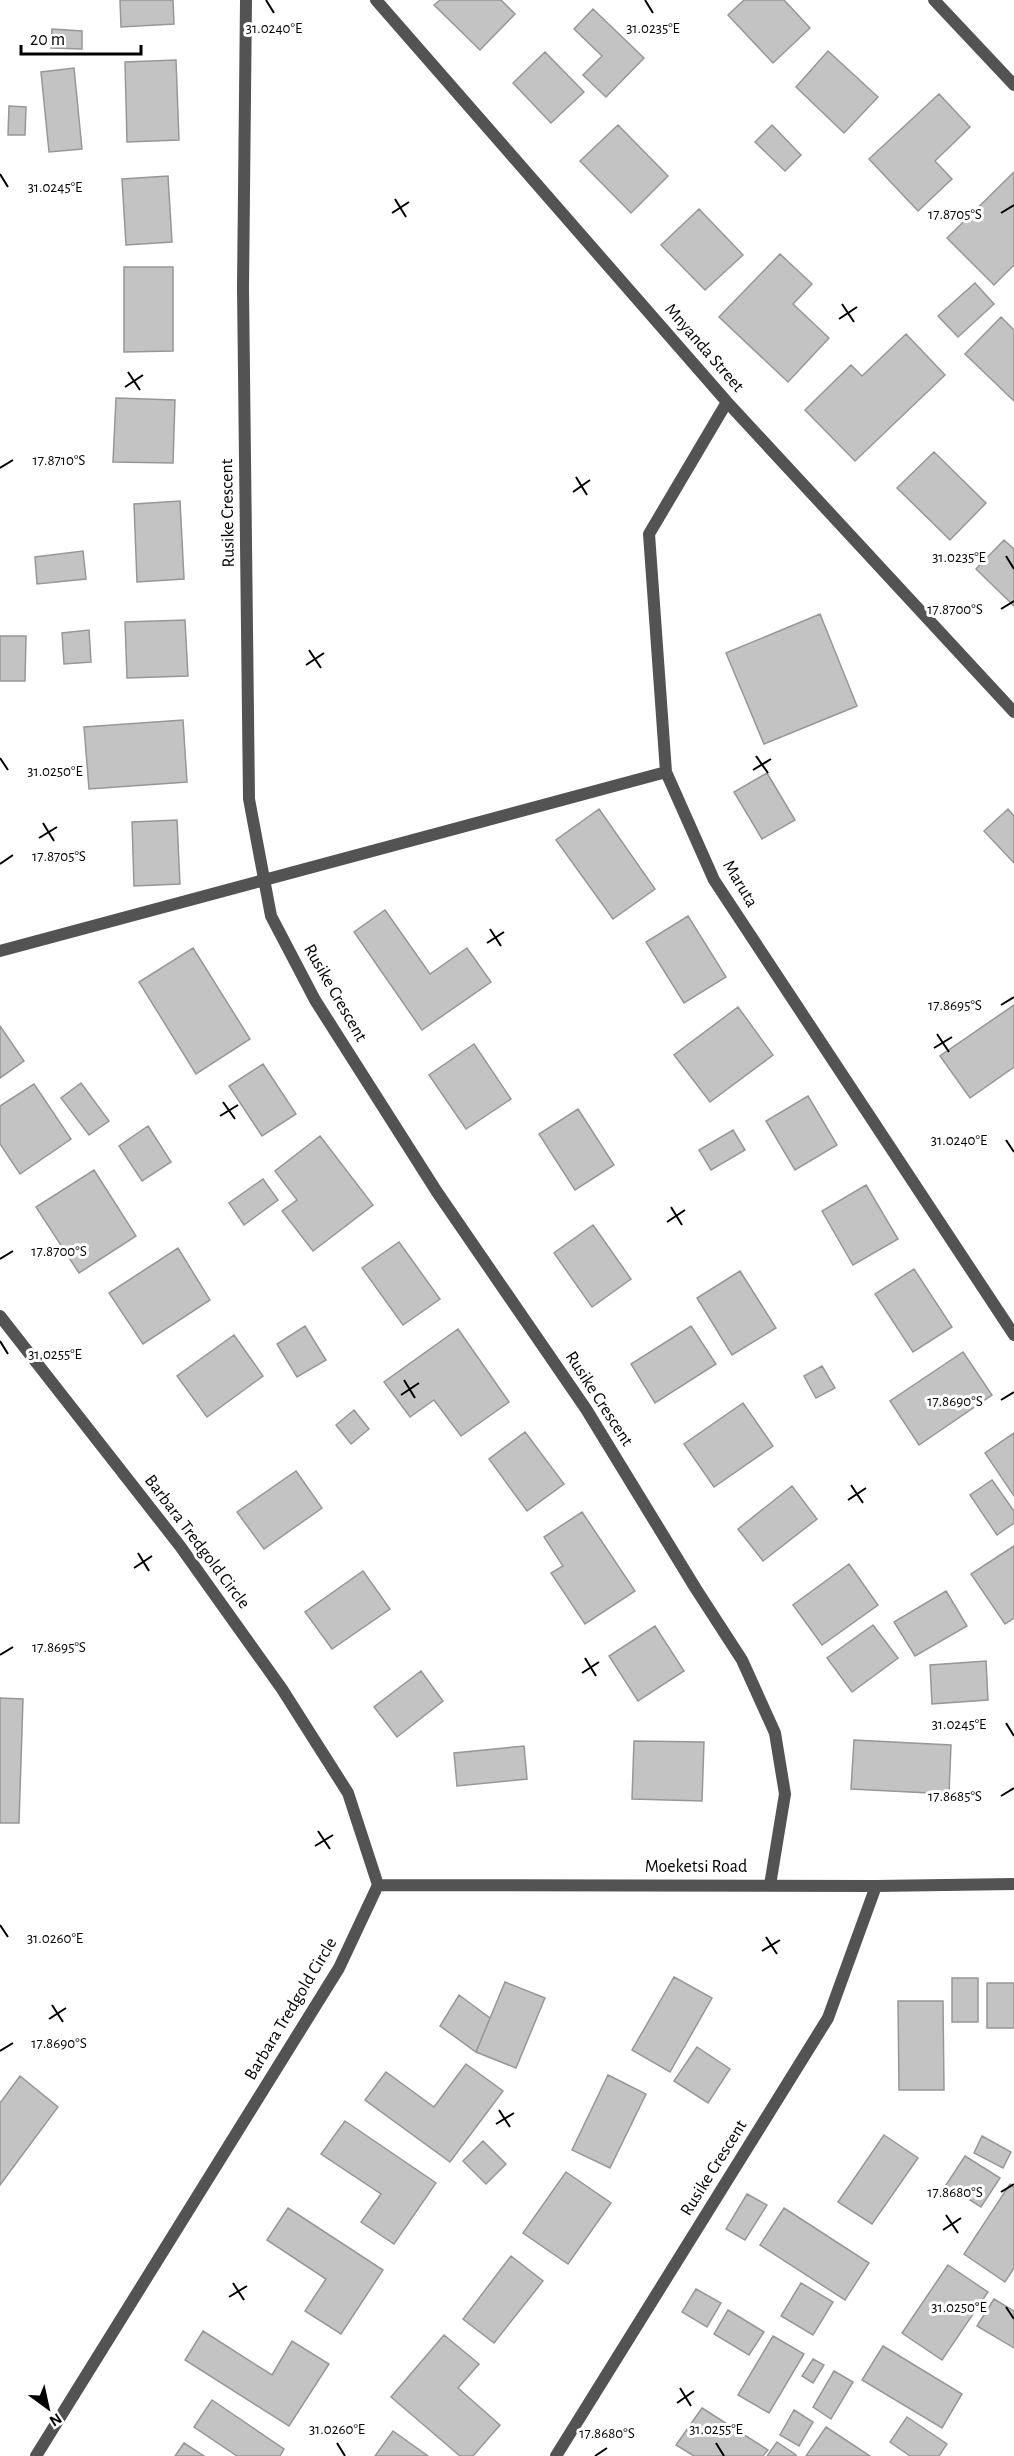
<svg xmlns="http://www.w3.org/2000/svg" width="1014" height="2456" font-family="'Alegreya Sans',sans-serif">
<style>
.building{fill:#c3c3c3;stroke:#979797;stroke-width:1.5}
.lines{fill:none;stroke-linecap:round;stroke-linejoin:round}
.minor{stroke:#535353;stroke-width:12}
.ticks{fill:none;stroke:#000;stroke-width:2}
.labels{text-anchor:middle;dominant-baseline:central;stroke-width:6;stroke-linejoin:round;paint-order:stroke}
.street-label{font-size:18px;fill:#000;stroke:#fff}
.ticks-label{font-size:15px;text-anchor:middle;fill:#000;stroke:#fff;stroke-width:6;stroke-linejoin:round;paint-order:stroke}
</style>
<rect width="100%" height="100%" fill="#fff"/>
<!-- building -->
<path class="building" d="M120,0H173L174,24L121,27Z
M440,0H501L515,14L480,50L434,5Z
M744,0H784L810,28L773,63L728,15Z
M593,9L644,58L606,97L583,75L602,56L574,29Z
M52,29L82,31V49L51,48Z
M828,51L878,97L844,133L796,87Z
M545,52L584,92L551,123L513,83Z
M176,60L179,140L127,142L125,62Z
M74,68L82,149L49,152L41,72Z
M939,94L970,127L935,161L952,179L918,211L869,159Z
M9,106L26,107L25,135H8Z
M618,125L668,176L631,213L580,161Z
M772,125L801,155L785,171L755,142Z
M1014,172V265L994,285L947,238Z
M168,176L172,242L126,245L122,179Z
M699,209L743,255L705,290L661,245Z
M780,254L812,284L793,304L829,338L788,382L719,317Z
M124,267H173V351L124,352Z
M975,283L994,304L958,337L938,316Z
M1001,317L1014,330V401L965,354Z
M906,334L945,375L855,461L805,410L851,365L862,376Z
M116,398L175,400L173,463L113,462Z
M934,452L986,503L950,540L897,488Z
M180,501L184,579L137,582L134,504Z
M1004,540L1014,549V606L976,569Z
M83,551L86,579L37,584L35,557Z
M820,614L857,706L764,744L726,653Z
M185,620L188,676L127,678L125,622Z
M89,630L91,662L64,664L62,633Z
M0,636H26L25,681H0Z
M183,720L187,782L89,789L84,727Z
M767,773L795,820L762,839L734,792Z
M599,809L655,889L613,919L556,840Z
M1008,809L1014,816V863L984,831Z
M177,820L180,884L134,886L132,822Z
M385,910L430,974L467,948L491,982L422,1030L354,932Z
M688,916L726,977L684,1003L646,942Z
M193,948L250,1039L196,1074L139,982Z
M1014,1005V1067L970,1098L940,1056Z
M738,1007L773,1055L710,1102L674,1055Z
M0,1026L24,1061L0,1078Z
M474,1044L511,1099L466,1129L429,1075Z
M263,1064L296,1114L262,1136L229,1086Z
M81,1083L109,1121L89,1135L61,1098Z
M34,1084L71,1139L20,1174L0,1144V1106Z
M808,1096L837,1145L795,1170L766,1121Z
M578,1109L614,1165L575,1190L539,1134Z
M148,1126L171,1162L142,1181L119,1146Z
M733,1130L745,1150L711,1170L699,1150Z
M320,1136L373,1205L313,1251L282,1211L297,1200L275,1171Z
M94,1170L136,1236L79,1273L36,1207Z
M263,1179L278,1200L244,1225L229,1203Z
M866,1185L898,1239L853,1265L822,1211Z
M593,1225L631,1279L592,1307L554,1253Z
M399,1242L440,1299L403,1325L362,1268Z
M178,1248L210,1300L143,1344L109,1293Z
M914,1269L952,1327L913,1352L875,1294Z
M740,1271L776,1328L732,1355L697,1298Z
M305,1326L326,1360L297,1377L277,1344Z
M691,1326L716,1364L655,1403L631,1364Z
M458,1329L509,1402L461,1436L434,1400L410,1417L384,1382Z
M234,1335L263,1376L207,1417L177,1376Z
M963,1352L992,1395L919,1445L890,1401Z
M822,1366L835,1388L816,1398L804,1376Z
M743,1403L773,1446L714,1487L684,1444Z
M354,1410L369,1429L351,1444L336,1425Z
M525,1432L564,1484L527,1511L489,1459Z
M1014,1433V1496L985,1453Z
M296,1471L322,1508L264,1549L237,1512Z
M992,1480L1014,1511V1523L997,1535L970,1495Z
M792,1486L817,1519L763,1561L738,1529Z
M582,1512L635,1591L585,1624L551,1573L563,1566L544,1537Z
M1014,1546V1618L1005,1624L971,1574Z
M849,1564L878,1605L822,1645L793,1605Z
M363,1571L390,1609L332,1649L305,1612Z
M946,1591L967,1626L915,1656L894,1622Z
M873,1625L898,1658L852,1692L827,1658Z
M655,1626L684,1671L638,1701L609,1656Z
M986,1661L988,1700L932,1704L930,1665Z
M421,1671L443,1701L397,1737L374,1707Z
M0,1698L23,1699L19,1823H0Z
M854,1740L951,1745L949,1794L851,1789Z
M634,1741L704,1742L702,1801L632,1799Z
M524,1746L527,1779L457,1786L454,1753Z
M674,1977L712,1998L670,2072L632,2050Z
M952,1978H978V2022H952Z
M505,1982L545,1998L516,2068L476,2052Z
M987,1983H1014V2028H987Z
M459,1995L490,2018L476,2052L440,2026Z
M898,2001H943L944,2090H899Z
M697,2047L730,2069L708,2103L674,2081Z
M466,2064L503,2091L450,2162L365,2100L386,2072L434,2107Z
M608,2075L646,2094L610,2168L572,2150Z
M20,2076L58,2107L0,2185V2103Z
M345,2121L436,2183L394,2244L361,2222L381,2194L321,2154Z
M884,2135L918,2158L872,2224L838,2202Z
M982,2136L1011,2152L1003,2168L974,2153Z
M483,2141L506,2164L486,2184L463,2161Z
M965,2156L1000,2178L981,2207L946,2185Z
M566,2172L611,2203L568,2264L523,2233Z
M1010,2184L1014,2187V2268L1005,2282L964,2254Z
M747,2194L767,2205L745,2240L726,2229Z
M288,2208L383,2270L341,2334L305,2311L326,2279L267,2240Z
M784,2208L869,2263L845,2300L760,2245Z
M511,2256L543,2281L494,2343L463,2319Z
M948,2265L988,2292L942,2360L902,2333Z
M801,2283L833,2302L813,2335L781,2316Z
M696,2289L721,2303L707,2327L682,2312Z
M994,2299L1014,2311V2348L977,2326Z
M728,2310L764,2332L749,2355L714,2334Z
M203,2331L272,2375L292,2341L329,2364L289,2426L185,2360Z
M444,2335L479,2364L458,2388L500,2425L473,2456H460L391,2397Z
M773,2336L804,2354L769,2413L738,2395Z
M883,2346L962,2394L942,2428L862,2380Z
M813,2359L824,2365L813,2383L802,2376Z
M834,2371L853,2382L831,2419L813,2407Z
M212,2400L284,2449L280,2456H237L194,2427Z
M702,2408L768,2450L763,2456H694L676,2445Z
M794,2410L813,2422L799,2446L780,2435Z
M907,2417L947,2444L939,2456H910L890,2442Z
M826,2427L870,2456H806Z
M393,2431L428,2456H375Z
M777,2442L796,2455V2456H767Z
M184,2443L204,2456H175Z"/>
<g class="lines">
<!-- minor -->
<path class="minor" d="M246,0L243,288L249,799L271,916L315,1000L437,1192L586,1409L696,1589L742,1660L775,1733L785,1794L770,1885
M376,0L727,402L1014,712
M934,0L1014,85
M727,402L649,534L666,772L714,880L1014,1335
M0,951L666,772
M0,1316L180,1546L282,1689L348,1793L378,1885L339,1968L36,2456
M378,1885L876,1886L1014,1884
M556,2456L828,2018L876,1886"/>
</g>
<!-- ticks -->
<path class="ticks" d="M266,0L274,13M645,0L653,13M0,174L8,187M395,199L406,217M392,213L409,202M1001,213L1014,205M842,304L854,322M839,319L857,307M128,372L140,390M125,387L143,375M0,468L13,460M576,477L587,495M573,492L590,480M1006,556L1014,569M1001,609L1014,601M309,650L321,668M306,665L324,653M756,756L768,773M0,758L8,770M753,770L771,759M43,823L54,841M39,838L57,827M0,864L13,855M490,929L501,946M487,943L504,932M1001,1005L1014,997M937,1034L949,1052M934,1048L952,1037M223,1102L235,1119M220,1116L238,1105M1006,1140L1014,1152M671,1207L682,1225M667,1222L685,1210M0,1259L13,1251M0,1341L8,1354M404,1380L415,1398M401,1395L419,1383M1001,1400L1014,1392M851,1485L863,1503M848,1500L866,1488M138,1553L149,1571M134,1568L152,1556M0,1655L13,1647M585,1658L596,1676M582,1673L599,1662M1006,1723L1014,1736M1001,1796L1014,1788M318,1831L330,1849M315,1846L333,1835M0,1925L8,1937M766,1937L777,1954M762,1951L780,1940M52,2005L63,2022M49,2019L66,2008M0,2051L13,2043M499,2110L510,2127M496,2124L514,2113M1001,2192L1014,2184M946,2215L958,2233M943,2230L961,2218M233,2283L244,2300M229,2297L247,2286M1006,2307L1014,2319M680,2388L691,2406M677,2403L694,2391M337,2443L345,2456M716,2443L724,2456M595,2456L607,2448"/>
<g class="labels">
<!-- street labels -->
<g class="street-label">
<text transform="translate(704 348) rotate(49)">Mnyanda Street</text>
<text transform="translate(228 513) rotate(-91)">Rusike Crescent</text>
<text transform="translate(740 884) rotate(59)">Maruta</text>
<text transform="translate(335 993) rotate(60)">Rusike Crescent</text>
<text transform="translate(599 1399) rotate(57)">Rusike Crescent</text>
<text transform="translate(197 1542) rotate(53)">Barbara Tredgold Circle</text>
<text x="696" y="1867">Moeketsi Road</text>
<text transform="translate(291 2009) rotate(-59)">Barbara Tredgold Circle</text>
<text transform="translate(714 2168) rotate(-58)">Rusike Crescent</text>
</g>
</g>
<g class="ticks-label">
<text x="274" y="33">31.0240°E</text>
<text x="653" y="33">31.0235°E</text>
<text x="55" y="192">31.0245°E</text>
<text x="955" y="219">17.8705°S</text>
<text x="59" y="465">17.8710°S</text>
<text x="959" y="562">31.0235°E</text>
<text x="955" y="614">17.8700°S</text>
<text x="55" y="776">31.0250°E</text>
<text x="59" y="861">17.8705°S</text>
<text x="955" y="1010">17.8695°S</text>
<text x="959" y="1145">31.0240°E</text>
<text x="59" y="1256">17.8700°S</text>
<text x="55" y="1359">31.0255°E</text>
<text x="955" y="1406">17.8690°S</text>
<text x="59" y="1652">17.8695°S</text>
<text x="959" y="1729">31.0245°E</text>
<text x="955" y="1801">17.8685°S</text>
<text x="55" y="1943">31.0260°E</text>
<text x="59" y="2048">17.8690°S</text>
<text x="955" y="2197">17.8680°S</text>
<text x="959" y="2312">31.0250°E</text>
<text x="337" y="2434">31.0260°E</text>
<text x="716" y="2434">31.0255°E</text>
<text x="607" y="2438">17.8680°S</text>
</g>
<!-- north arrow -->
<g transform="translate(48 2408) rotate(147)" stroke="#ffffff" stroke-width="4.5" paint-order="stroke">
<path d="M0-4.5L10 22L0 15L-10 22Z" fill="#000000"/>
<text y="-9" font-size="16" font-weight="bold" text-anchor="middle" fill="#000000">N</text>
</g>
<!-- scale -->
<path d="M21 45v9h120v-9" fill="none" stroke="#000000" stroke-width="3"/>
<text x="30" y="45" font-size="18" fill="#000000" stroke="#ffffff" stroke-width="4.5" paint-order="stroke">20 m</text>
</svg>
